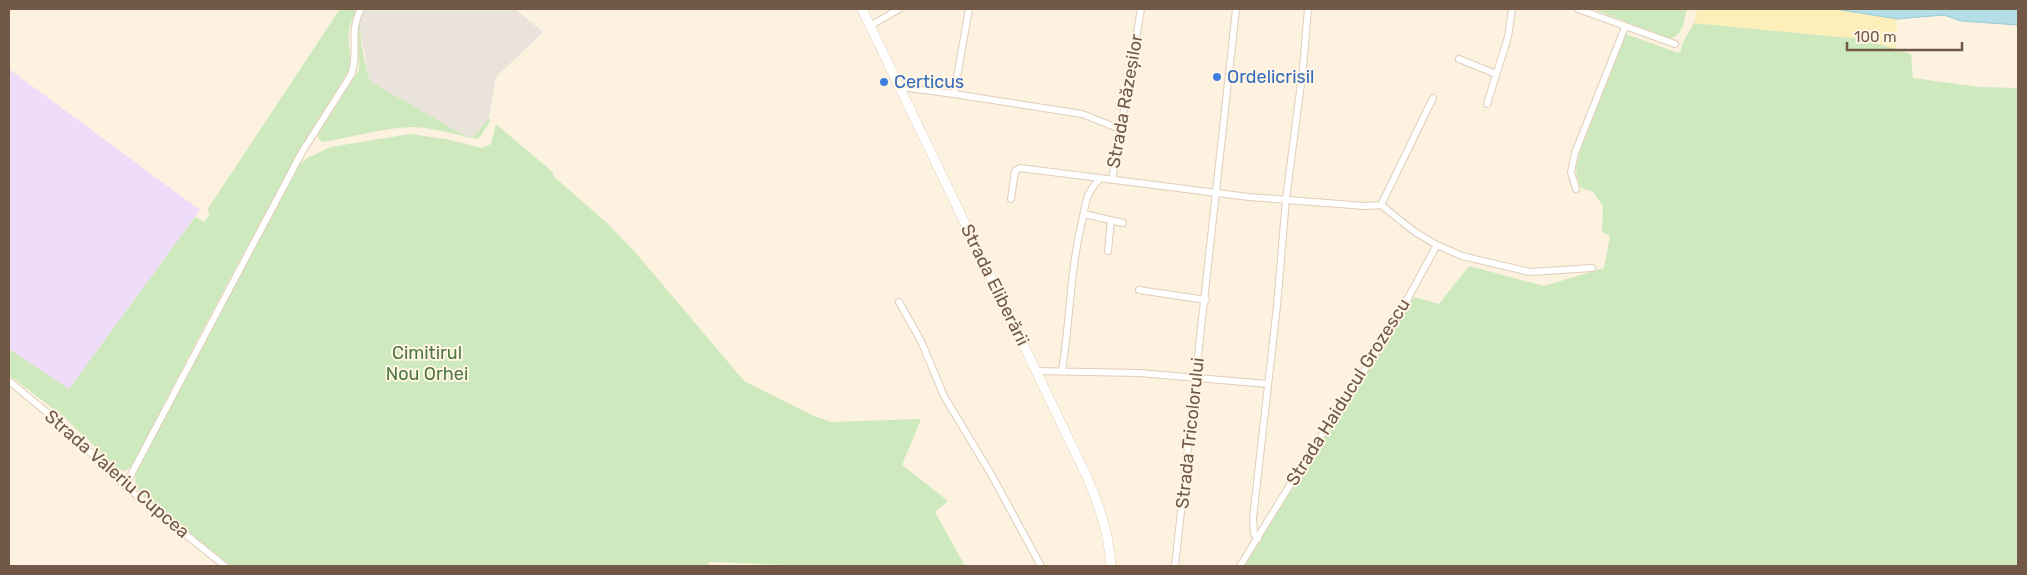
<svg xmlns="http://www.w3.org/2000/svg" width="2027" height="575" font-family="Rubik,sans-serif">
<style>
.industrial{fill:#eae3db}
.education{fill:#efdcf8}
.green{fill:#cee9be}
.sand{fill:#fdefb9}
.water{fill:#b4dde5;stroke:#9accd7}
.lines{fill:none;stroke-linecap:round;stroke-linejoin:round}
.street-casing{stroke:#e0cebb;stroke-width:8}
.secondary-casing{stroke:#e5cfb9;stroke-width:10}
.street{stroke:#fff;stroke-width:6}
.secondary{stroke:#fff;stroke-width:9}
.shop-dot{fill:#3f7fe0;stroke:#fff6e5;stroke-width:2}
.labels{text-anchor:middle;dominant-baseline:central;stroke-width:4;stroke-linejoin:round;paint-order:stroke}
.shop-label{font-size:18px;fill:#366cbe;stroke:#fff6e5;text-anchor:start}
.street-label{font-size:18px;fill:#725847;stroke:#fff6e5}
.park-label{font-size:18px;fill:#4e783f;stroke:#fff6e5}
</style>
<rect width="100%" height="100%" fill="#fcf2df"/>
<!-- industrial -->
<path class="industrial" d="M365,9H515L543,32L496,77L489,118L472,138L459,132L371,82L368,74L360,27L361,16Z"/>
<!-- education -->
<path class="education" d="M9,69L200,210L69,389L9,349Z"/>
<!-- green -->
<path class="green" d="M340,9H357C354,16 350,23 349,31C347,47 353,54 348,71C270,199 201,332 132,466L125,471L119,470L65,418L9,375V349L69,389L195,217L204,222L210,214L207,210Z
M364,9C364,10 361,15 361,18C358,33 365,68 371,82L459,132L472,138L489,118L491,120L480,137L476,139C456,135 435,128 415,127C385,127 353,137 323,142L319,139L318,134L359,70L358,23Z
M1593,9H1687C1684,20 1683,37 1669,39Z
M1694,23L1863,39L1911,54L1913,78L1979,87L2018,88V566H1243L1414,297L1439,304L1469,266L1544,286L1604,268L1610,236L1602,232L1603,206L1593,192L1581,188L1577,178L1576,167L1582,145L1626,34L1678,53L1681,51L1682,44Z
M496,124L554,173L552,175L607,223L635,252L744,381L812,415L831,422L921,419L902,465L948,501L935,512L965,566H804L709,562L708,566H231L140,493C134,484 134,477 138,467L298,165L309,157L331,147L410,134L445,139L482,148L491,144Z"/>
<!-- sand -->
<path class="sand" d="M1700,9H1836L1897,19L1896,49L1863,39L1694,23L1696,11Z"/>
<!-- water -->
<path class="water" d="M1836,9H2018V25L1961,21L1944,15L1897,19Z"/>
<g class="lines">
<defs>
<path id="street" d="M1578,9L1675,44
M870,26L899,9
M1459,59L1496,74
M901,87L954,94L1082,114L1120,129
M954,94L969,9
M1487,104L1508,37L1512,9
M1112,180L1141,9
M1576,189L1571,172L1575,153L1625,27
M1011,199L1015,171L1020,168L1249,197L1365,206L1381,205L1415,232L1437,245L1462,256L1530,272L1592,268
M1381,205L1433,98
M1084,214L1123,223
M1108,251L1111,220
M1139,290L1206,300
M899,302L921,341L944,396L991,474L1041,566
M1036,371L1139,373L1268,384
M1062,371C1070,321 1070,271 1082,221C1086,204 1085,194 1099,180
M9,381L62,425L125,486L225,566
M125,486L302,152L351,75C360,51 348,33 361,9
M1258,539L1254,534L1253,518L1277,306L1286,199L1303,68L1308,9
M1175,566L1236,9
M1240,566L1306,459L1390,331L1437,245"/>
<path id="secondary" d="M862,9L1087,477C1100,506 1109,534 1111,566"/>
</defs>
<!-- street casing -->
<use href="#street" class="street-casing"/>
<!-- secondary casing -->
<use href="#secondary" class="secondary-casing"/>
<!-- street -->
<use href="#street" class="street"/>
<!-- secondary -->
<use href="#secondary" class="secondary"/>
</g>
<!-- markers -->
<g class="shop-dot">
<circle cx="1217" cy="77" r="5"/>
<circle cx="884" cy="82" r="5"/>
</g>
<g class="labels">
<!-- shop labels -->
<g class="shop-label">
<text x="1227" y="77">Ordelicrisil</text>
<text x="894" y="82">Certicus</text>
</g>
<!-- street labels -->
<g class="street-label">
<text transform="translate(1125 101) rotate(-80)">Strada Răzeșilor</text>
<text transform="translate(995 285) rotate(64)">Strada Eliberării</text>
<text transform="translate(1348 392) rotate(-58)">Strada Haiducul Grozescu</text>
<text transform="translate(1190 433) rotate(-84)">Strada Tricolorului</text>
<text transform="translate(117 474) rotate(41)">Strada Valeriu Cupcea</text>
</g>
<!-- park labels -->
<g class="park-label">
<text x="427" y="353">Cimitirul<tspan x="427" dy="21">Nou Orhei</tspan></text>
</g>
</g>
<!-- border -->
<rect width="2027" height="575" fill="none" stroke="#725847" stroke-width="20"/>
<!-- scale -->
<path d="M1847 42v8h115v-8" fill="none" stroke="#725847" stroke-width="2.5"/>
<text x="1854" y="42" font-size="15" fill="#725847" stroke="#fff6e5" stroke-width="4" paint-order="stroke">100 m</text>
</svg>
